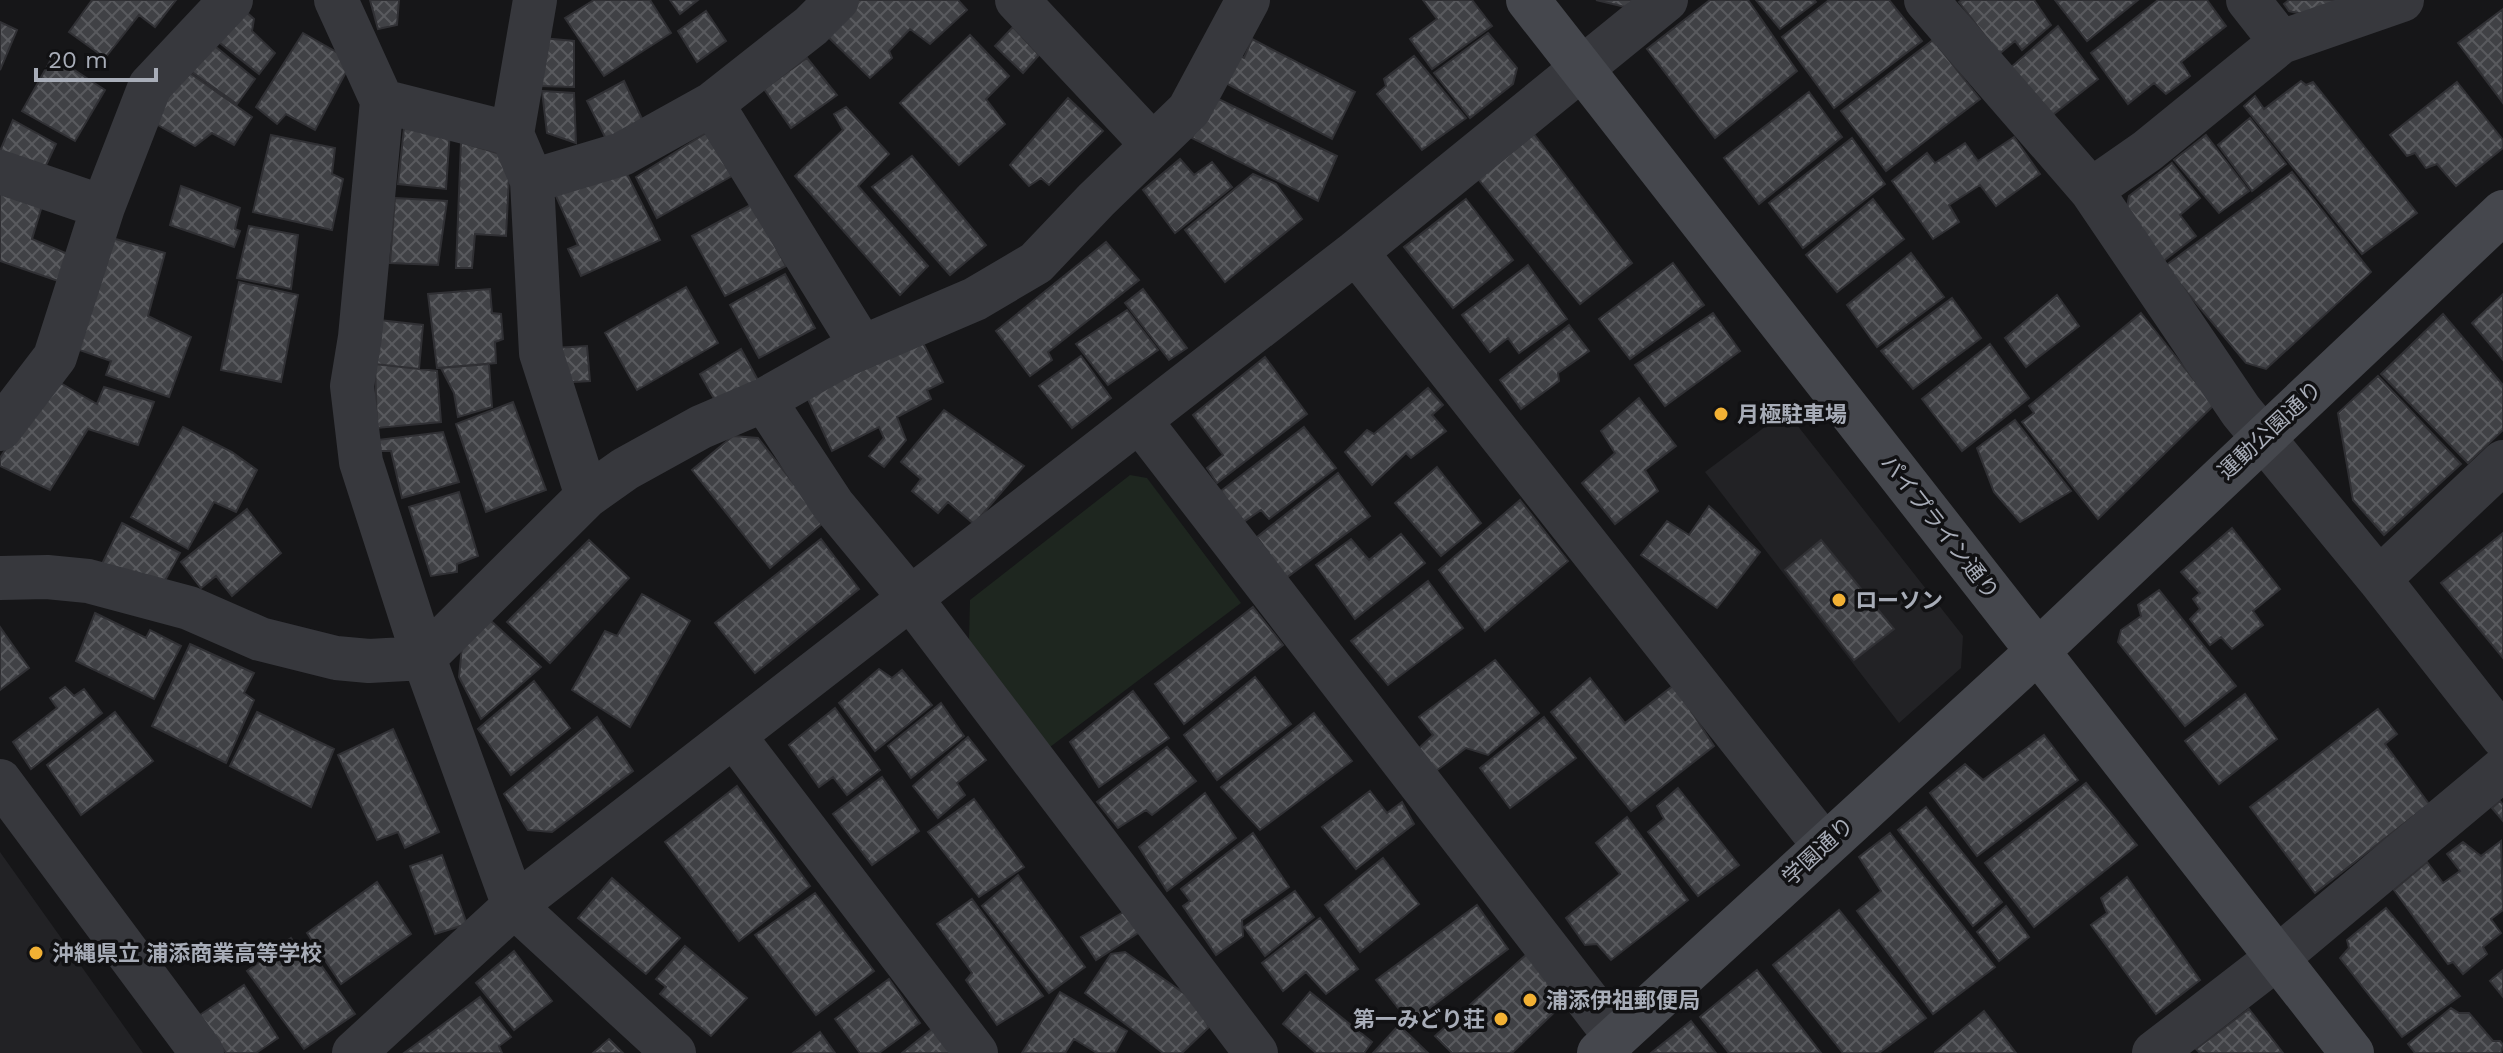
<svg xmlns="http://www.w3.org/2000/svg" width="2503" height="1053" font-family="'Work Sans','Noto Sans JP',sans-serif">
<style>
.built{fill:#222225}
.green{fill:#1e261f}
.building{fill:url(#building-cross-hatch);stroke:#303034;stroke-width:2}
.lines{fill:none;stroke-linecap:round;stroke-linejoin:round}
.street{stroke:#37383d;stroke-width:44}
.secondary{stroke:#45474d;stroke-width:44}
.poi-dot{fill:#f2b134;stroke:#111113;stroke-width:3}
.labels{text-anchor:middle;dominant-baseline:central;stroke-width:7;stroke-linejoin:round;paint-order:stroke}
.poi-label{font-size:22px;font-weight:bold;fill:#a8adb8;stroke:#111113;text-anchor:start}
.street-label{font-size:22px;fill:#a8adb8;stroke:#111113}
</style>
<defs>
<pattern id="building-cross-hatch" width="8" height="8" patternUnits="userSpaceOnUse" patternTransform="scale(2)"><rect width="8" height="8" fill="#404145"/><path d="M0 0l8 8M0 8l8-8" fill="none" stroke="#595a5e"/></pattern>
</defs>
<rect width="100%" height="100%" fill="#161618"/>
<!-- built -->
<path class="built" d="M1786,411L1963,636L1961,668L1899,723L1705,472Z
M0,852L143,1053H0Z"/>
<!-- green -->
<path class="green" d="M1130,475L1147,478L1241,603L1050,747L969,641L970,600Z"/>
<!-- building -->
<path class="building" d="M92,0H176L155,27L139,15L105,58L69,32Z
M370,0H399L397,25L378,29Z
M594,0H650L671,33L604,76L565,18Z
M670,0H698L680,14Z
M853,0H958L967,10L930,44L910,29L889,51L892,58L870,78L820,29Z
M1423,0H1472L1492,26L1432,69L1410,39L1437,19Z
M1596,0H1638L1629,8Z
M1710,0H1748L1797,71L1715,138L1647,49Z
M1756,0H1814L1816,2L1780,29Z
M1829,0H1889L1922,41L1834,108L1782,37Z
M1962,0H2034L2051,25L2022,50L2015,41L1999,54L1959,2Z
M2055,0H2138L2087,41Z
M2158,0H2207L2226,26L2181,62L2190,76L2166,94L2154,83L2128,104L2091,53Z
M2289,0H2349L2306,15L2289,11L2284,4Z
M237,4L254,19L252,31L275,53L259,74L210,35Z
M2503,9V103L2458,43Z
M706,11L726,41L697,62L678,31Z
M0,22L17,30L0,70Z
M2058,26L2098,79L2050,117L2009,69Z
M1013,27L1039,55L1023,73L995,46Z
M303,33L352,61L315,130L286,114L277,124L256,107Z
M1488,33L1517,68L1513,84L1470,118L1434,73Z
M970,35L1009,76L986,99L1005,124L959,165L900,103Z
M205,38L255,79L237,104L181,64Z
M542,38L574,41V87L540,86Z
M1252,39L1355,92L1332,139L1218,79L1231,52L1244,58Z
M1933,40L1980,99L1886,171L1841,111Z
M53,56L105,90L75,141L22,111Z
M1414,56L1466,118L1422,150L1377,94L1386,86L1384,79Z
M807,58L837,95L791,128L764,89Z
M177,64L252,117L234,145L212,133L195,146L142,116Z
M624,81L643,121L606,139L587,101Z
M2301,81L2306,85L2313,82L2417,213L2362,254L2244,106L2255,96L2264,109Z
M2457,82L2503,140V148L2456,186L2437,164L2426,168L2415,153L2407,156L2390,135Z
M542,91L574,93L576,143L547,133Z
M1809,92L1842,137L1759,204L1724,158Z
M1210,95L1337,156L1318,201L1192,138Z
M1068,98L1103,131L1049,185L1041,178L1029,186L1010,165Z
M846,107L889,154L858,186L928,266L900,295L795,176L843,130L834,114Z
M2250,118L2286,164L2252,191L2218,145Z
M13,120L56,144L42,174L0,157V151Z
M404,128L450,131L446,189L398,184Z
M706,133L732,176L657,218L636,177Z
M1534,134L1632,263L1580,304L1478,179Z
M271,135L335,148L332,174L343,179L332,230L253,212Z
M2206,135L2249,191L2219,213L2174,160Z
M2014,137L2040,174L1996,206L1980,185L1949,205L1959,222L1933,239L1892,181L1927,153L1935,163L1965,143L1978,161Z
M1852,138L1885,184L1803,248L1769,203Z
M461,142L510,157L506,236L475,234L472,268H456Z
M912,156L986,245L950,275L872,187Z
M1180,159L1194,175L1212,162L1232,187L1175,233L1143,190Z
M2172,163L2200,198L2180,215L2196,236L2161,263L2125,218L2129,196Z
M624,168L660,240L581,276L568,249L578,245L551,185Z
M2292,172L2371,272L2266,369L2246,363L2165,266Z
M1253,174L1276,184L1302,219L1225,282L1185,230Z
M181,186L240,208L235,229L240,231L234,247L170,225Z
M0,193L42,206L32,239L68,254L58,281L0,261Z
M395,198L447,201L438,265L390,263Z
M1466,199L1513,260L1453,308L1404,247Z
M1873,199L1904,239L1837,292L1806,255Z
M752,204L786,266L725,296L692,236Z
M249,226L298,235L291,289L237,278Z
M105,236L165,253L148,316L191,337L169,397L106,375L111,361L68,346Z
M1106,242L1139,280L1048,352L1052,360L1030,376L996,331Z
M1911,253L1944,297L1877,347L1847,305Z
M1673,263L1704,305L1630,359L1599,319Z
M1528,265L1567,319L1519,353L1508,338L1490,352L1462,315Z
M785,274L815,328L759,358L730,305Z
M239,282L298,295L281,382L221,370Z
M686,287L718,343L637,390L605,333Z
M490,289L492,313L501,314L503,339L495,342L496,363L437,368L428,294Z
M1143,289L1187,348L1169,360L1125,303Z
M2503,294V360L2472,323Z
M2057,295L2079,326L2026,367L2005,338Z
M1952,298L1981,338L1913,389L1881,351Z
M1127,310L1158,350L1108,385L1076,344Z
M1713,313L1740,351L1665,406L1635,365Z
M2141,313L2214,405L2098,519L2022,422L2034,413L2029,406Z
M2443,314L2503,385V430L2468,463L2381,374Z
M379,320L423,325L419,369L375,364Z
M1569,325L1589,351L1558,373L1559,381L1521,409L1500,380Z
M923,343L943,382L927,390L931,399L897,417L906,440L884,467L869,456L884,438L879,427L832,451L806,395Z
M1990,344L2029,398L1962,451L1922,399Z
M587,346L590,381L556,383L554,348Z
M741,349L759,382L717,404L700,374Z
M1081,356L1111,398L1072,428L1039,386Z
M1265,357L1307,414L1217,483L1207,468L1223,455L1193,415Z
M375,364L437,371L441,422L377,428Z
M489,364L492,407L458,417L454,393L441,368Z
M2378,376L2461,464L2384,535L2353,500L2338,413Z
M57,381L97,404L104,387L154,402L138,445L88,429L50,490L0,466V458L17,431Z
M1428,388L1443,405L1432,415L1446,431L1411,458L1406,453L1372,485L1345,452L1367,430L1374,434Z
M1639,398L1676,446L1645,470L1658,491L1615,524L1582,483L1615,453L1601,431Z
M513,402L546,490L486,512L456,424Z
M944,410L1024,466L974,524L948,502L938,513L912,491L921,479L901,462Z
M2015,420L2071,491L2020,522L1994,492L1977,448Z
M183,427L232,452L257,470L236,512L214,502L188,549L131,517Z
M1304,427L1336,468L1269,519L1261,510L1242,523L1221,491Z
M443,432L459,482L402,498L391,451H380L377,440Z
M733,436L758,438L824,522L770,568L692,470Z
M1437,467L1481,523L1441,556L1395,503Z
M1338,473L1370,516L1286,578L1257,537Z
M459,492L478,556L457,564V572L431,576L409,507Z
M1520,500L1568,561L1485,631L1439,570Z
M1709,506L1760,552L1717,608L1641,555L1667,521L1689,535Z
M247,509L281,553L232,596L216,576L201,588L181,562Z
M122,523L180,553L161,588L102,564Z
M2232,528L2280,589L2253,611L2263,625L2232,649L2221,637L2210,645L2190,619L2200,609L2193,599L2200,593L2181,572Z
M2503,533V658L2441,583Z
M1401,534L1425,563L1355,619L1316,565L1351,539L1369,560Z
M821,539L859,589L755,673L715,623Z
M589,540L629,578L550,663L507,622Z
M1821,540L1894,629L1854,660L1785,570Z
M1428,581L1463,628L1388,685L1351,641Z
M2159,590L2236,686L2185,726L2118,642L2121,630L2141,616L2138,605Z
M642,594L690,621L630,727L572,690L605,631L617,636Z
M1253,607L1283,645L1184,724L1155,684Z
M95,613L146,638L150,630L181,646L154,699L76,661Z
M490,620L541,667L481,719L459,677L462,647Z
M0,627L29,668L0,690Z
M190,644L254,673L244,693L254,700L226,763L152,726Z
M1495,660L1539,713L1488,755L1466,748L1436,771L1417,750L1433,735L1419,717Z
M879,669L892,678L902,670L932,705L875,751L839,703Z
M1255,677L1291,724L1217,780L1184,735Z
M1590,678L1625,723L1674,685L1714,746L1631,811L1551,712Z
M534,681L570,728L511,775L478,729Z
M65,687L74,696L84,689L102,713L31,769L13,742L57,708L50,698Z
M1133,691L1169,738L1099,787L1070,742Z
M2245,694L2277,739L2219,784L2185,741Z
M941,703L964,736L911,778L888,746Z
M835,708L880,770L847,795L833,777L819,787L789,745Z
M2378,709L2397,734L2385,744L2429,804L2315,893L2250,807Z
M115,712L153,761L81,815L47,765Z
M257,712L334,749L311,807L230,766Z
M1314,713L1352,761L1260,830L1221,787Z
M597,717L633,771L552,832L528,830L504,794Z
M1544,717L1576,758L1510,808L1480,768Z
M393,729L439,832L405,848L398,832L377,840L338,755Z
M2044,735L2078,780L1977,856L1930,793L1965,764L1983,780Z
M968,737L986,760L957,783L965,795L938,818L913,786Z
M1167,747L1196,781L1152,815L1146,810L1118,828L1097,802Z
M882,777L919,831L872,865L833,814Z
M2086,783L2137,845L2034,927L1985,863Z
M737,786L810,886L739,941L665,842Z
M1678,788L1739,865L1698,896L1648,832L1664,819L1657,806Z
M1370,791L1387,813L1402,802L1414,824L1356,869L1322,827Z
M1205,793L1236,838L1167,891L1139,847Z
M974,799L1024,867L979,897L928,832Z
M2500,801L2503,805V821L2492,808Z
M1926,807L2002,902L1973,926L1898,830Z
M1627,817L1688,900L1611,960L1597,944L1585,945L1566,918L1620,874L1596,843Z
M1253,833L1289,887L1242,920L1243,936L1216,955L1183,906L1190,901L1181,889Z
M1890,833L1995,967L1933,1014L1857,911L1881,891L1859,857Z
M2501,841L2503,910L2491,919L2501,933L2483,947L2487,954L2463,974L2453,962L2448,964L2394,890L2427,862L2443,883L2460,871L2447,854L2463,842L2481,856Z
M442,855L467,924L435,934L410,866Z
M1383,858L1419,904L1360,952L1325,905Z
M1018,875L1085,967L1049,993L982,906Z
M2127,877L2200,980L2156,1014L2091,925L2107,913L2101,898Z
M612,878L680,938L646,974L578,918Z
M377,882L411,934L341,984L307,933Z
M1295,891L1314,917L1265,956L1244,927Z
M815,893L874,971L816,1015L755,935Z
M972,899L1043,996L997,1025L966,980L972,973L937,924Z
M1477,905L1508,949L1410,1023L1376,980Z
M2006,906L2029,937L1999,961L1977,932Z
M1132,907L1146,928L1096,960L1081,937Z
M2386,908L2460,996L2402,1037L2340,958L2349,948L2347,940Z
M1839,910L1926,1018L1879,1053H1843L1773,965Z
M1320,918L1358,969L1326,994L1306,972L1283,991L1262,963Z
M291,938L304,956L314,955L355,1014L304,1049L247,971Z
M685,946L747,998L711,1036L660,994L666,987L656,979Z
M514,951L552,1001L514,1030L476,983Z
M1125,952L1195,1001L1209,1027L1182,1053H1163L1085,993L1111,954Z
M1527,954L1566,1001L1512,1053H1452L1435,1036Z
M1757,970L1821,1053H1729L1700,1017Z
M2503,970V997L2490,981Z
M889,979L920,1023L879,1053H860L835,1019Z
M244,985L278,1038L256,1053H226L200,1015Z
M1060,992L1127,1031L1115,1053H1097L1074,1039L1065,1053H1022Z
M1310,992L1372,1042L1364,1053H1316L1283,1024Z
M480,997L511,1037L499,1046L502,1053H404Z
M2451,1008L2459,1013H2469L2493,1041H2500L2503,1045L2501,1053H2415L2408,1044Z
M2249,1009L2283,1053H2200L2196,1049Z
M1984,1011L2016,1053H1935V1052Z
M1691,1021L1716,1053H1651Z
M1399,1025L1428,1053H1373Z
M932,1029L951,1053H902Z
M820,1032L835,1053H793Z
M609,1039L623,1053H593Z"/>
<g class="lines">
<!-- street -->
<path class="street" d="M336,0L382,101L360,337L352,386L361,462L424,658L514,906L674,1053
M535,0L512,134L532,181L541,353L587,496
M1017,0L1152,144
M1926,0L2091,190L2241,411L2379,579L2503,737
M2248,0L2281,42
M382,101L512,134
M712,104L862,347
M0,172L103,207L150,86L231,0
M532,181L622,154L712,104L811,26L837,0
M2091,190L2147,151L2281,42L2402,0
M1356,252L1824,845
M764,400L833,505L911,599L1256,1053
M1140,421L1616,1037
M0,429L55,357L103,207
M0,578L47,577L88,581L189,608L260,639L336,658L369,661L424,658L587,496L625,469L701,427L764,400L842,356L975,299L1036,263L1096,200L1189,110L1248,0
M2379,579L2503,462
M734,736L976,1053
M0,781L202,1053
M354,1053L514,906L1356,252L1666,0
M2154,1053L2277,958L2503,769"/>
<!-- secondary -->
<path class="secondary" d="M1528,0L2352,1053
M1599,1053L2038,651L2503,212"/>
</g>
<!-- markers -->
<g class="poi-dot">
<circle cx="1721" cy="414" r="8"/>
<circle cx="1839" cy="600" r="8"/>
<circle cx="36" cy="953" r="8"/>
<circle cx="1530" cy="1000" r="8"/>
<circle cx="1501" cy="1019" r="8"/>
</g>
<g class="labels">
<!-- poi labels -->
<g class="poi-label">
<text x="1737" y="414">月極駐車場</text>
<text x="1855" y="600">ローソン</text>
<text x="52" y="953">沖縄県立 浦添商業高等学校</text>
<text x="1546" y="1000">浦添伊祖郵便局</text>
<text x="1485" y="1019" text-anchor="end">第一みどり荘</text>
</g>
<!-- street labels -->
<g class="street-label">
<text transform="translate(2270 430) rotate(-43)">運動公園通り</text>
<text transform="translate(1940 527) rotate(52)">パイプライン通り</text>
<text transform="translate(1818 851) rotate(-43)">学園通り</text>
</g>
</g>
<!-- scale -->
<path d="M36 68v12h120v-12" fill="none" stroke="#a8adb8" stroke-width="4"/>
<text x="48" y="68" font-size="24" fill="#a8adb8" stroke="#111113" stroke-width="6" paint-order="stroke">20 m</text>
</svg>
